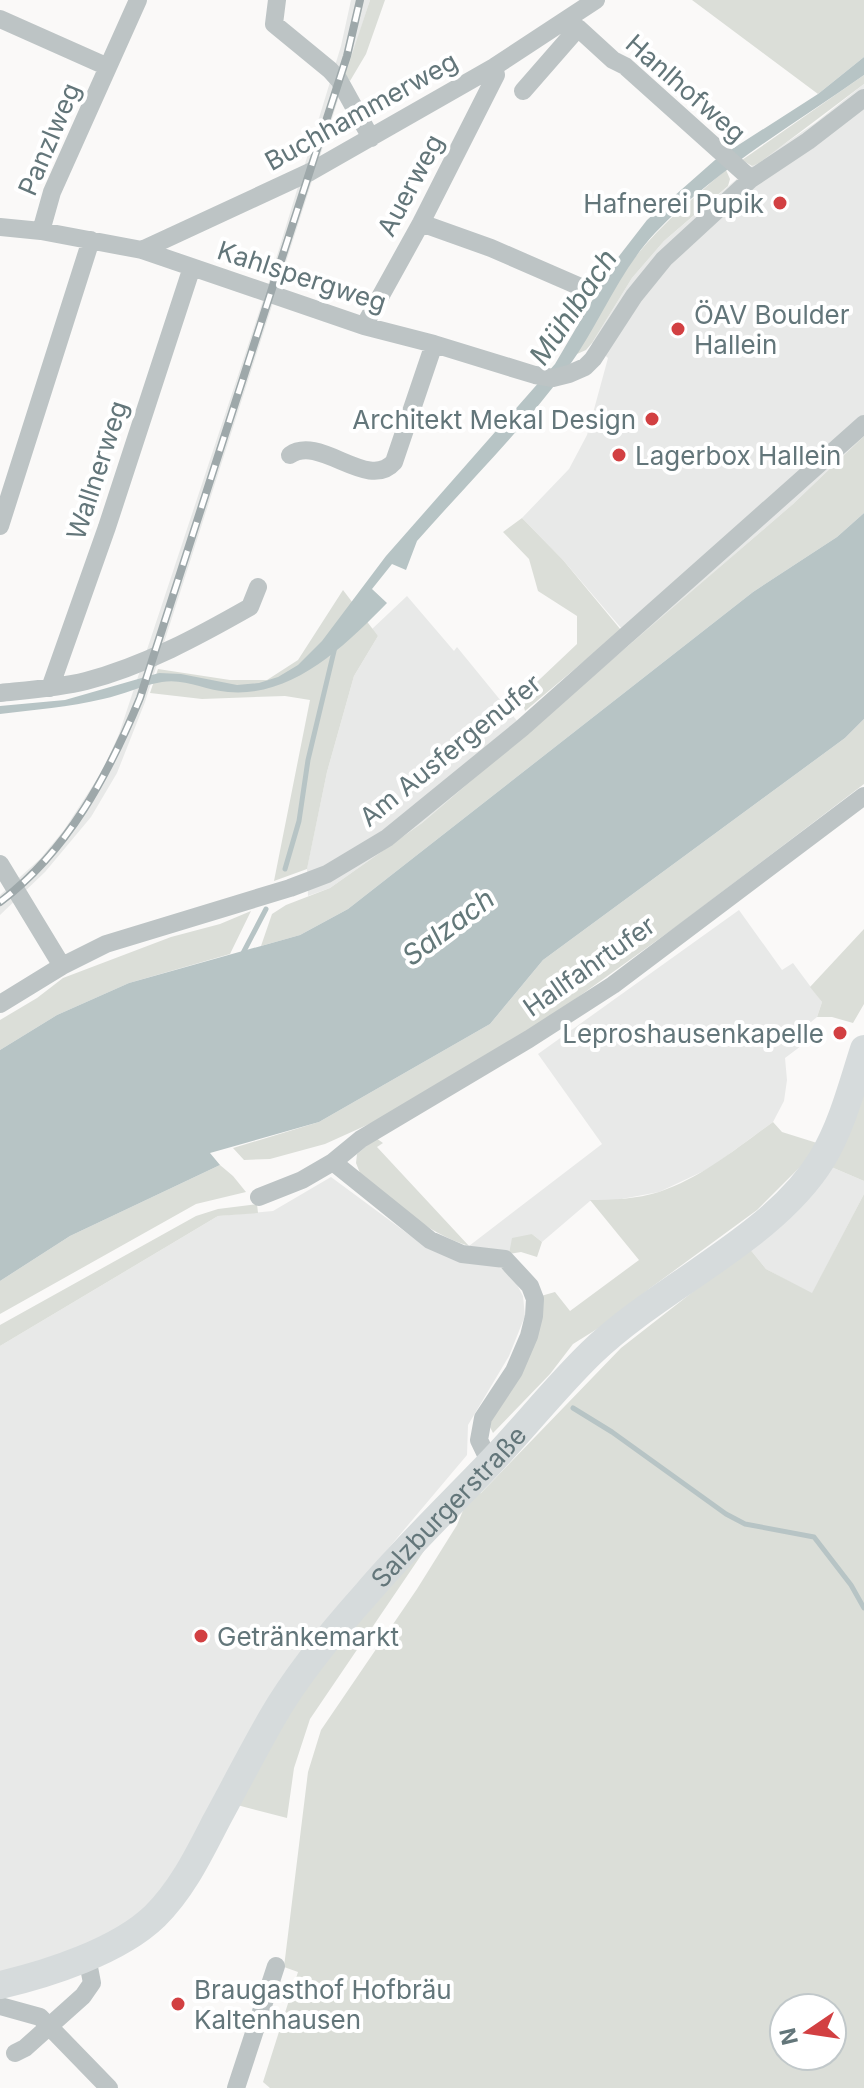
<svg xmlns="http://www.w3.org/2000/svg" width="864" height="2088" font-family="Inter,sans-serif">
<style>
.built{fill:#e8e9e8}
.green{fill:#dbded8;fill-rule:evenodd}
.water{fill:#b7c4c5}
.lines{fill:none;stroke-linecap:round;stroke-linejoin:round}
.stream{stroke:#b7c4c5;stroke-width:5}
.street{stroke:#bdc4c5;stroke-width:18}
.primary{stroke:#d6dbdc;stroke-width:28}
.rail-casing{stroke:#9ea8aa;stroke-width:8}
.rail{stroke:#fff;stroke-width:5;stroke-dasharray:15;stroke-linecap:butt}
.poi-dot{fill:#d24042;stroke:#fff;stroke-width:3}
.labels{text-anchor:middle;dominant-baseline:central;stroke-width:8;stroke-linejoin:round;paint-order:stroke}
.street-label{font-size:26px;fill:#63767a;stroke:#fff}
.poi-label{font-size:26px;fill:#63767a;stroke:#fff;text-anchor:start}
.water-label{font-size:28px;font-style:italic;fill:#637879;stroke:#fff}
</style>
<rect width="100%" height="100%" fill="#faf9f8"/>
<!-- built -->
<path class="built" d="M351,0H370L145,702L117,773L91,817L45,872L0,915V895L40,859L64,830L103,770L119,734L268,285L341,46Z
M864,84V436L793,504L633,642L563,560L522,518L569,469L587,435L608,358L592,343L632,278L664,241L752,166L815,123Z
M407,596L454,651L457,647L527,733L422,823L330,888L308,896L307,868L327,772L354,676L378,636L371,630Z
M739,910L782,970L793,963L822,1002L817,1017L798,1033L805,1043L785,1058L787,1080L784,1101L773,1122L710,1168L659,1192L616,1200L590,1201L542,1242L532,1234L509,1254L469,1246L602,1144L538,1054Z
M829,1166L864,1181V1194L812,1294L766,1269L749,1248Z
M331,1177L427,1248L499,1267L514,1279L523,1296L525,1316L509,1356L468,1425L467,1455L296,1658L182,1865L137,1917L85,1948L0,1977V1346L218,1216L273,1211Z"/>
<!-- green -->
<path class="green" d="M370,0H385L366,54L350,81L345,75Z
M692,0H864V57L818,94Z
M864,75V84L759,163L752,166L742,160Z
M726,170L730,179L728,186L664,241L632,278L592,343L586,350L577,354C592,326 606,297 624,272C652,232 689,201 726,170Z
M864,436V513L837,537L753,592L348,909L300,935L261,946L272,914L286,905L330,888L422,823L793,504Z
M522,518L563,560L621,630L525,711L521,697L577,644V616L538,591L529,559L503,532Z
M343,590L378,636L354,676L327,772L307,869L274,881L310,700L285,696L202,699L150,693L158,669L230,680H267L298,660Z
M864,719V784L677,926L524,1036L398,1111L325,1144L270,1159L244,1160L233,1148L319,1122L490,1024L543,960L845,738Z
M251,911L230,954L129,983L57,1015L0,1050V1020L37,998L63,978L171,937L220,924Z
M864,929V1004L853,1023L832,1017H817L822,1002L810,987Z
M864,1081V1181L829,1166Z
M773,1122L782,1132L817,1143L803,1164L757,1210L649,1289L613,1319L573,1344L550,1374L493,1433L490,1427L491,1421L541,1296L555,1292L570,1311L639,1260L590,1200C612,1200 637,1199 659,1192C701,1178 737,1148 773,1122Z
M376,1138L383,1143L377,1147L469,1246C425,1233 394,1201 360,1173L356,1163L357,1154Z
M220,1165L233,1176L246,1192L196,1204L0,1314V1281L70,1236Z
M864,1194V2088H270L263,2082L298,1972L284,1967L308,1772L321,1730L417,1589L457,1525L469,1496L481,1493L621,1348L749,1248L766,1269L812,1293ZM784,2008H832V2056H784Z
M257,1204L258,1213L218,1216L0,1346V1325L196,1216L218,1209Z
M532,1234L542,1242L537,1257L521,1252L509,1254L512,1238Z
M432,1535L424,1551L310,1719L294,1768L287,1818L237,1805L286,1719L338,1641Z"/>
<!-- water -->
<path class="water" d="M864,57V75C793,125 715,170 655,233C618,273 600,323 569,366C524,428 468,483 417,541L406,570L392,564L372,589L387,603C345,646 292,698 228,692C205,690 184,678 162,682C142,685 123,695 103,699C69,707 34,710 0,714V706L65,700L159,673L181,674L237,685L259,683L278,677L298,665L322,641L386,556L555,364L616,260L647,220L715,160L818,94Z
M864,513V719L845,738L543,960L490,1024L319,1122L210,1153L220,1165L70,1236L0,1281V1050L57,1015L129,983L300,935L348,909L753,592L837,537Z"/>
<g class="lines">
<!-- stream -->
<path class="stream" d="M285,869L299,821L308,760L335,647
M242,955L266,909
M573,1408L612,1432L726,1514L745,1524L814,1537L851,1585L864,1608"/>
<!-- street -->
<path class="street" d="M277,0L274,24L330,70L339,80L371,138
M0,19L108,67
M523,91L578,28L613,60L625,66L751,179
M421,223L491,248L583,288
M0,227L41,231L142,250L364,326L434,344L535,375L553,378L569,374L585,367L593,359L634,296L664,259L751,179L808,141L864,98
M41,231L52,192L138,0
M142,250L310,172L494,67L596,0
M364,326L421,223L496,75L494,67
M290,455C320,434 368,492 394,462L434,344
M0,526L91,240
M50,688L107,527L192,267
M0,693C29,690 58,688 86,681C144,666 199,636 250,607L258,587
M0,864L62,966
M0,1004L62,966L106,944L290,888L327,874L387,838L522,728L864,424
M333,1162L430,1240L462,1254L505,1259L530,1286L535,1299L534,1316L529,1336L514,1371L483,1418L479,1440L490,1463
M259,1197L302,1180L333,1162L361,1139L529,1039L613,985L864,796
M0,2006L40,2017L109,2088
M15,2053L25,2048L83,1996L92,1983L87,1957
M236,2088L276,1966"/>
<!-- primary -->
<path class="primary" id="s1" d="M0,1985C48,1974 119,1951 155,1916C182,1889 198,1856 215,1823C234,1788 252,1753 272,1718C297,1674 333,1631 367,1593C407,1546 451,1504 494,1459C527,1424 557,1386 591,1353C660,1286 773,1239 822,1159C842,1126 852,1086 864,1049"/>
<defs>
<path id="rail" d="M0,902C68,851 108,775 140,698L347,56L360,0"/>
</defs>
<!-- rail casing -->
<use href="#rail" class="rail-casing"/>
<!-- rail -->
<use href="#rail" class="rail"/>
</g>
<!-- markers -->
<g class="poi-dot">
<circle cx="780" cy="203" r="8"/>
<circle cx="678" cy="329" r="8"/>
<circle cx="652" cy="419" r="8"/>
<circle cx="619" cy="455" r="8"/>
<circle cx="840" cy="1033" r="8"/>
<circle cx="201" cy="1636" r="8"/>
<circle cx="178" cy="2004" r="8"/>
</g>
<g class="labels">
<!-- street labels -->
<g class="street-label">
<text transform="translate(686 88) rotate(41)">Hanlhofweg</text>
<text transform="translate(361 111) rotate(-29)">Buchhammerweg</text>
<text transform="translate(49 139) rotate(-67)">Panzlweg</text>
<text transform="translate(410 185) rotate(-62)">Auerweg</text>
<text transform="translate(302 276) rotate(18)">Kahlspergweg</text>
<text transform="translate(97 470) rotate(-72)">Wallnerweg</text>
<text transform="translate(450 750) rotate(-39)">Am Ausfergenufer</text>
<text transform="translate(589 966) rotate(-35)">Hallfahrtufer</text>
<text stroke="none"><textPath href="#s1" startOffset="678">Salzburgerstraße</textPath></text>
</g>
<!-- poi labels -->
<g class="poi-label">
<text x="764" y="203" text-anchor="end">Hafnerei Pupik</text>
<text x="694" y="314">ÖAV Boulder<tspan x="694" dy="30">Hallein</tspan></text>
<text x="636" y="419" text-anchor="end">Architekt Mekal Design</text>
<text x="635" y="455">Lagerbox Hallein</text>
<text x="824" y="1033" text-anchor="end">Leproshausenkapelle</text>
<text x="217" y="1636">Getränkemarkt</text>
<text x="194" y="1989">Braugasthof Hofbräu<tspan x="194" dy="30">Kaltenhausen</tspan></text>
</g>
<!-- water labels -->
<g class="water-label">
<text transform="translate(573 307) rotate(-56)">Mühlbach</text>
<text transform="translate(448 927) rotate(-37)">Salzach</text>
</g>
</g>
<!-- north arrow -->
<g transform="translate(808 2032) rotate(257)"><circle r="38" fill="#ffffff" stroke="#c1c8ca" stroke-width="2"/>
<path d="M0-6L14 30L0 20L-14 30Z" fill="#d24042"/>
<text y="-12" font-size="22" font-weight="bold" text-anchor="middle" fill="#63767a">N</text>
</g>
</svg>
